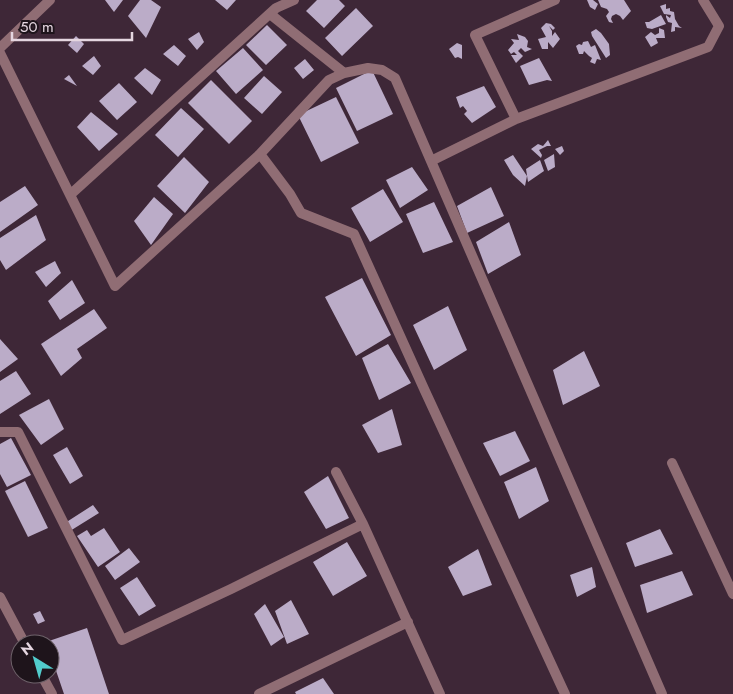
<svg xmlns="http://www.w3.org/2000/svg" width="733" height="694" font-family="Jost,sans-serif">
<style>
.building{fill:#bbacc8}
.lines{fill:none;stroke-linecap:round;stroke-linejoin:round}
.minor{stroke:#906d74;stroke-width:10}
</style>
<rect width="100%" height="100%" fill="#3e2737"/>
<!-- building -->
<path class="building" d="M105,0H123L114,12Z
M140,0H151L161,7L146,38L128,16Z
M215,0H236L227,10Z
M317,0H339L345,6L324,28L306,11Z
M587,0H593L598,4L595,10L590,7Z
M598,0H624L631,11L623,20L620,16L616,14L612,16L611,19L613,23L609,22L606,16L609,12L607,9L601,7Z
M666,4V9L670,8V11L674,12L675,19L679,26L682,28L675,27V31L671,32L672,23L668,22L666,17V15L670,18L671,15L664,14L660,6Z
M356,8L373,26L342,56L325,38Z
M661,15L666,24L652,29L647,28L645,22H649Z
M546,23L551,24L555,28L553,30L549,26L552,31V36L555,32L560,39L553,48L548,42V49H542L538,39L546,37L541,28Z
M267,25L287,45L266,65L246,45Z
M659,28L664,30L665,38H656L658,43L651,47L645,37L651,32L655,35L659,33Z
M596,29L601,33L609,44L610,55L606,58L592,36L591,32Z
M199,32L204,42L197,50L188,39Z
M517,34L525,37L528,41L527,47L532,49L525,52L521,48L518,51L523,56L516,63L511,55H517L514,52L511,54L508,50L514,43L511,39L519,40Z
M76,36L84,44L77,53L68,45Z
M588,41L591,47L595,45L601,60L597,59L595,64L590,62L592,58L589,56L584,51L583,54H579L576,46L579,44L582,45L583,42Z
M457,43L462,45V59L458,57L455,58L449,49Z
M174,45L186,56L178,66L163,54Z
M243,48L263,70L236,94L216,71Z
M94,56L101,66L93,75L82,66Z
M539,58L552,81L547,80L529,85L520,66Z
M305,59L314,70L303,79L294,68Z
M145,68L161,80L152,95L134,78Z
M372,70L393,114L357,131L336,88Z
M69,75L77,86L64,79Z
M264,76L282,92L262,114L244,98Z
M211,80L252,121L229,144L188,103Z
M119,83L137,102L117,120L99,101Z
M484,86L496,107L472,123L464,114L467,111L463,106L460,108L456,97Z
M336,97L359,143L321,162L298,115Z
M181,108L204,129L178,157L155,135Z
M91,112L118,134L99,151L77,127Z
M548,140L551,146H547L539,150L542,155L541,158L531,149L538,144L543,146Z
M562,146L564,151L560,155L555,149Z
M554,154L555,167L548,171L544,160Z
M513,155L527,176L525,186L513,175L504,160Z
M184,157L209,182L185,213L157,186Z
M540,160L544,171L528,182L526,169Z
M412,167L428,190L400,208L386,180Z
M25,186L38,205L0,232V202Z
M491,187L504,216L467,233L457,206Z
M383,189L403,222L370,242L351,208Z
M154,197L173,214L151,245L134,221Z
M434,202L453,242L423,253L406,214Z
M36,215L46,240L6,270L0,260V238Z
M509,222L521,255L488,274L476,242Z
M55,261L61,273L46,287L35,272Z
M362,278L391,335L356,356L325,297Z
M72,280L85,303L60,320L48,301Z
M448,306L467,350L434,370L413,325Z
M94,309L107,328L77,349L82,358L61,376L41,344Z
M0,339L18,359L0,372Z
M388,344L411,383L379,400L362,358Z
M584,351L600,386L563,405L553,370Z
M16,371L31,394L0,414V381Z
M49,399L64,429L41,445L19,415Z
M392,409L402,445L378,453L362,425Z
M515,431L530,461L500,476L483,443Z
M11,438L31,475L7,487L0,474V444Z
M67,447L83,476L70,484L53,455Z
M536,467L549,501L519,519L504,482Z
M328,476L349,518L326,529L304,492Z
M25,481L48,528L28,537L5,491Z
M93,505L99,513L70,531L65,523Z
M104,528L120,552L98,567L77,536L87,530L91,536Z
M660,529L673,554L635,567L626,543Z
M347,542L367,576L333,596L313,562Z
M129,548L140,562L115,580L105,566Z
M478,549L492,585L463,596L448,567Z
M592,567L596,587L577,597L570,575Z
M682,571L693,595L647,613L640,585Z
M137,577L156,606L139,616L120,588Z
M291,600L309,634L287,644L275,611Z
M265,604L284,637L271,646L254,614Z
M40,611L45,621L38,624L33,614Z
M87,628L109,694H64L50,653V644H47L46,642Z
M323,678L334,694H296L295,692Z"/>
<g class="lines">
<!-- minor -->
<path class="minor" d="M555,0L475,35L516,119L431,161L662,694
M270,14L344,73
M0,48L50,0
M0,53L115,286L260,154L290,194L301,213L354,234L425,391L565,694
M516,119L708,47L719,26L703,0
M260,154L329,80L344,73L368,68L382,70L395,78L431,161
M71,194L276,8L294,0
M0,432H18L122,640L231,589L363,524
M672,463L733,594
M336,472L363,524L440,694
M0,597L25,644
M41,674L52,694
M259,694L408,622"/>
</g>
<!-- north arrow -->
<g transform="translate(35 659) rotate(323)"><circle r="24" fill="#1e141b" stroke="#6e626a"/>
<path d="M0-4L9 19L0 12L-9 19Z" fill="#52cdcd"/>
<text y="-8" font-size="14" font-weight="bold" text-anchor="middle" fill="#e5d6e0">N</text>
</g>
<!-- scale -->
<path d="M12 32v8h120v-8" fill="none" stroke="#e5d6e0" stroke-width="2.5"/>
<text x="20" y="32" font-size="15" fill="#e5d6e0" stroke="#1e141b" stroke-width="4" paint-order="stroke">50 m</text>
</svg>
